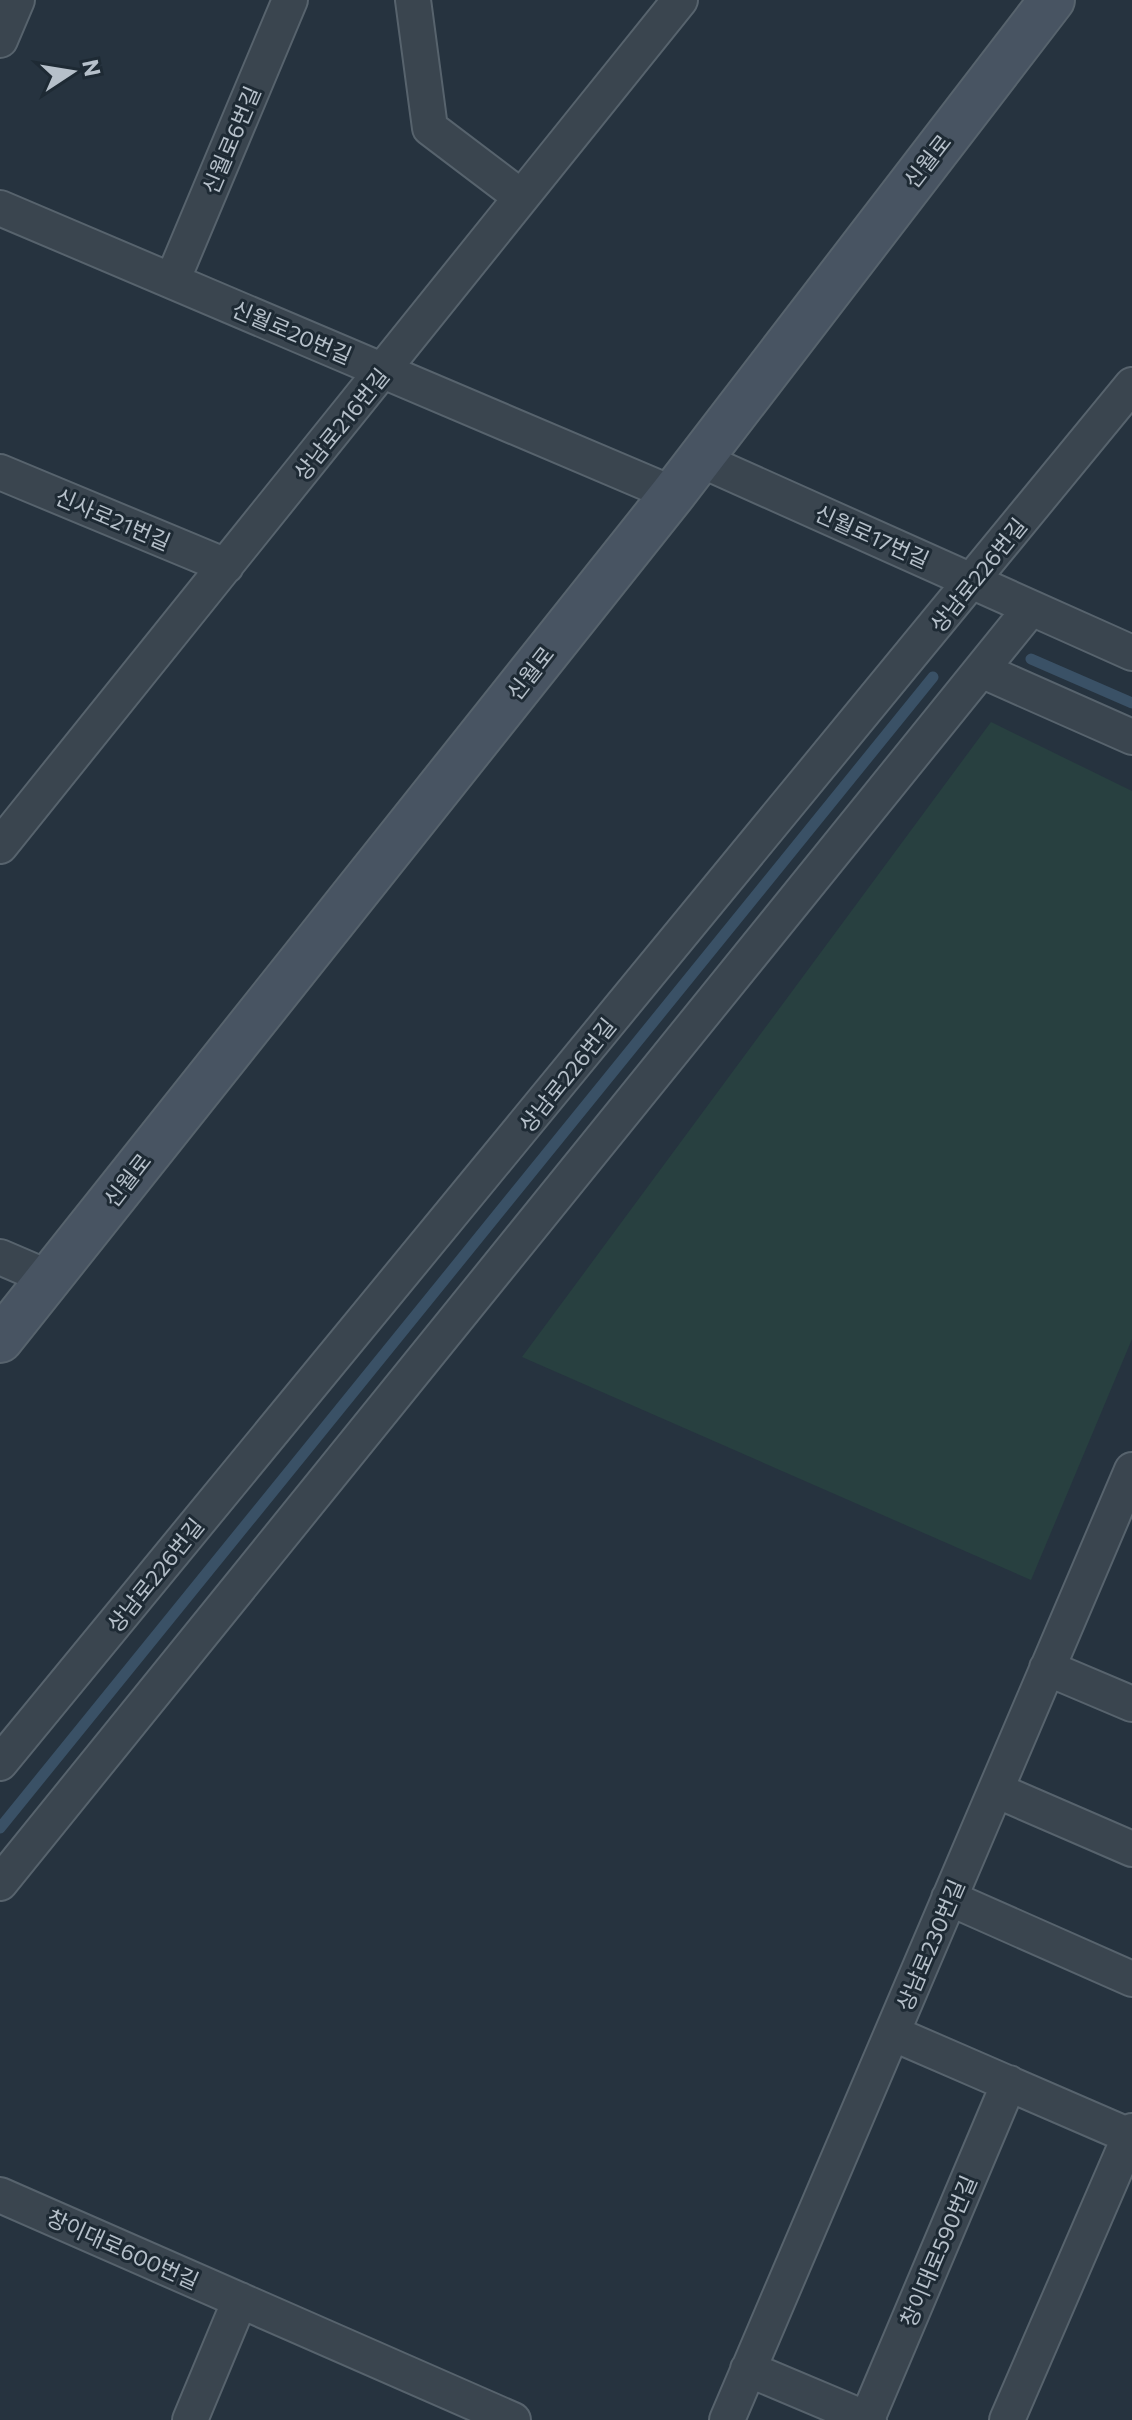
<svg xmlns="http://www.w3.org/2000/svg" width="1132" height="2420" font-family="Commissioner,'Noto Sans KR',sans-serif">
<style>
.green{fill:#284040}
.lines{fill:none;stroke-linecap:round;stroke-linejoin:round}
.stream{stroke:#3a5166;stroke-width:11}
.street-casing{stroke:#57636d;stroke-width:38}
.secondary-casing{stroke:#57636d;stroke-width:48}
.street{stroke:#3a454f;stroke-width:34}
.secondary{stroke:#485462;stroke-width:44}
.labels{text-anchor:middle;dominant-baseline:central;stroke-width:6;stroke-linejoin:round;paint-order:stroke}
.street-label{font-size:22px;fill:#b6c0ca;stroke:#1e2a34}
</style>
<rect width="100%" height="100%" fill="#26333f"/>
<!-- green -->
<path class="green" d="M991,722L1132,791V1339L1031,1580L522,1357Z"/>
<g class="lines">
<!-- stream -->
<path class="stream" d="M1031,659L1132,703
M0,1828L933,677"/>
<defs>
<path id="street" d="M413,0L430,128L521,197
M0,40L17,0
M0,208L673,494
M172,281L290,0
M699,459L1132,653
M0,472L226,566
M981,670L1132,737
M0,846L680,0
M0,1257L49,1278
M1047,1668L1132,1704
M0,1763L1132,385
M996,1790L1132,1849
M0,1883L1031,608
M949,1898L1132,1979
M892,2033L1132,2137
M0,2195L513,2420
M748,2369L869,2420
M867,2419L1009,2083
M190,2420L240,2300
M727,2420L1132,1470
M1007,2420L1132,2131"/>
<path id="secondary" d="M0,1340L673,494L1052,0"/>
</defs>
<!-- street casing -->
<use href="#street" class="street-casing"/>
<!-- secondary casing -->
<use href="#secondary" class="secondary-casing"/>
<!-- street -->
<use href="#street" class="street"/>
<!-- secondary -->
<use href="#secondary" class="secondary"/>
</g>
<g class="labels">
<!-- street labels -->
<g class="street-label">
<text transform="translate(231 140) rotate(-67)">신월로6번길</text>
<text transform="translate(927 161) rotate(-52)">신월로</text>
<text transform="translate(292 332) rotate(23)">신월로20번길</text>
<text transform="translate(341 424) rotate(-51)">상남로216번길</text>
<text transform="translate(113 519) rotate(23)">신사로21번길</text>
<text transform="translate(872 536) rotate(24)">신월로17번길</text>
<text transform="translate(978 575) rotate(-51)">상남로226번길</text>
<text transform="translate(530 673) rotate(-52)">신월로</text>
<text transform="translate(567 1075) rotate(-51)">상남로226번길</text>
<text transform="translate(127 1180) rotate(-52)">신월로</text>
<text transform="translate(155 1575) rotate(-51)">상남로226번길</text>
<text transform="translate(930 1945) rotate(-67)">상남로230번길</text>
<text transform="translate(123 2249) rotate(24)">창이대로600번길</text>
<text transform="translate(938 2251) rotate(-67)">창이대로590번길</text>
</g>
</g>
<!-- north arrow -->
<g transform="translate(72 72) rotate(78)" stroke="#1e2a34" stroke-width="6" paint-order="stroke">
<path d="M0-6L14 30L0 20L-14 30Z" fill="#b6c0ca"/>
<text y="-12" font-size="22" font-weight="bold" text-anchor="middle" fill="#b6c0ca">N</text>
</g>
</svg>
